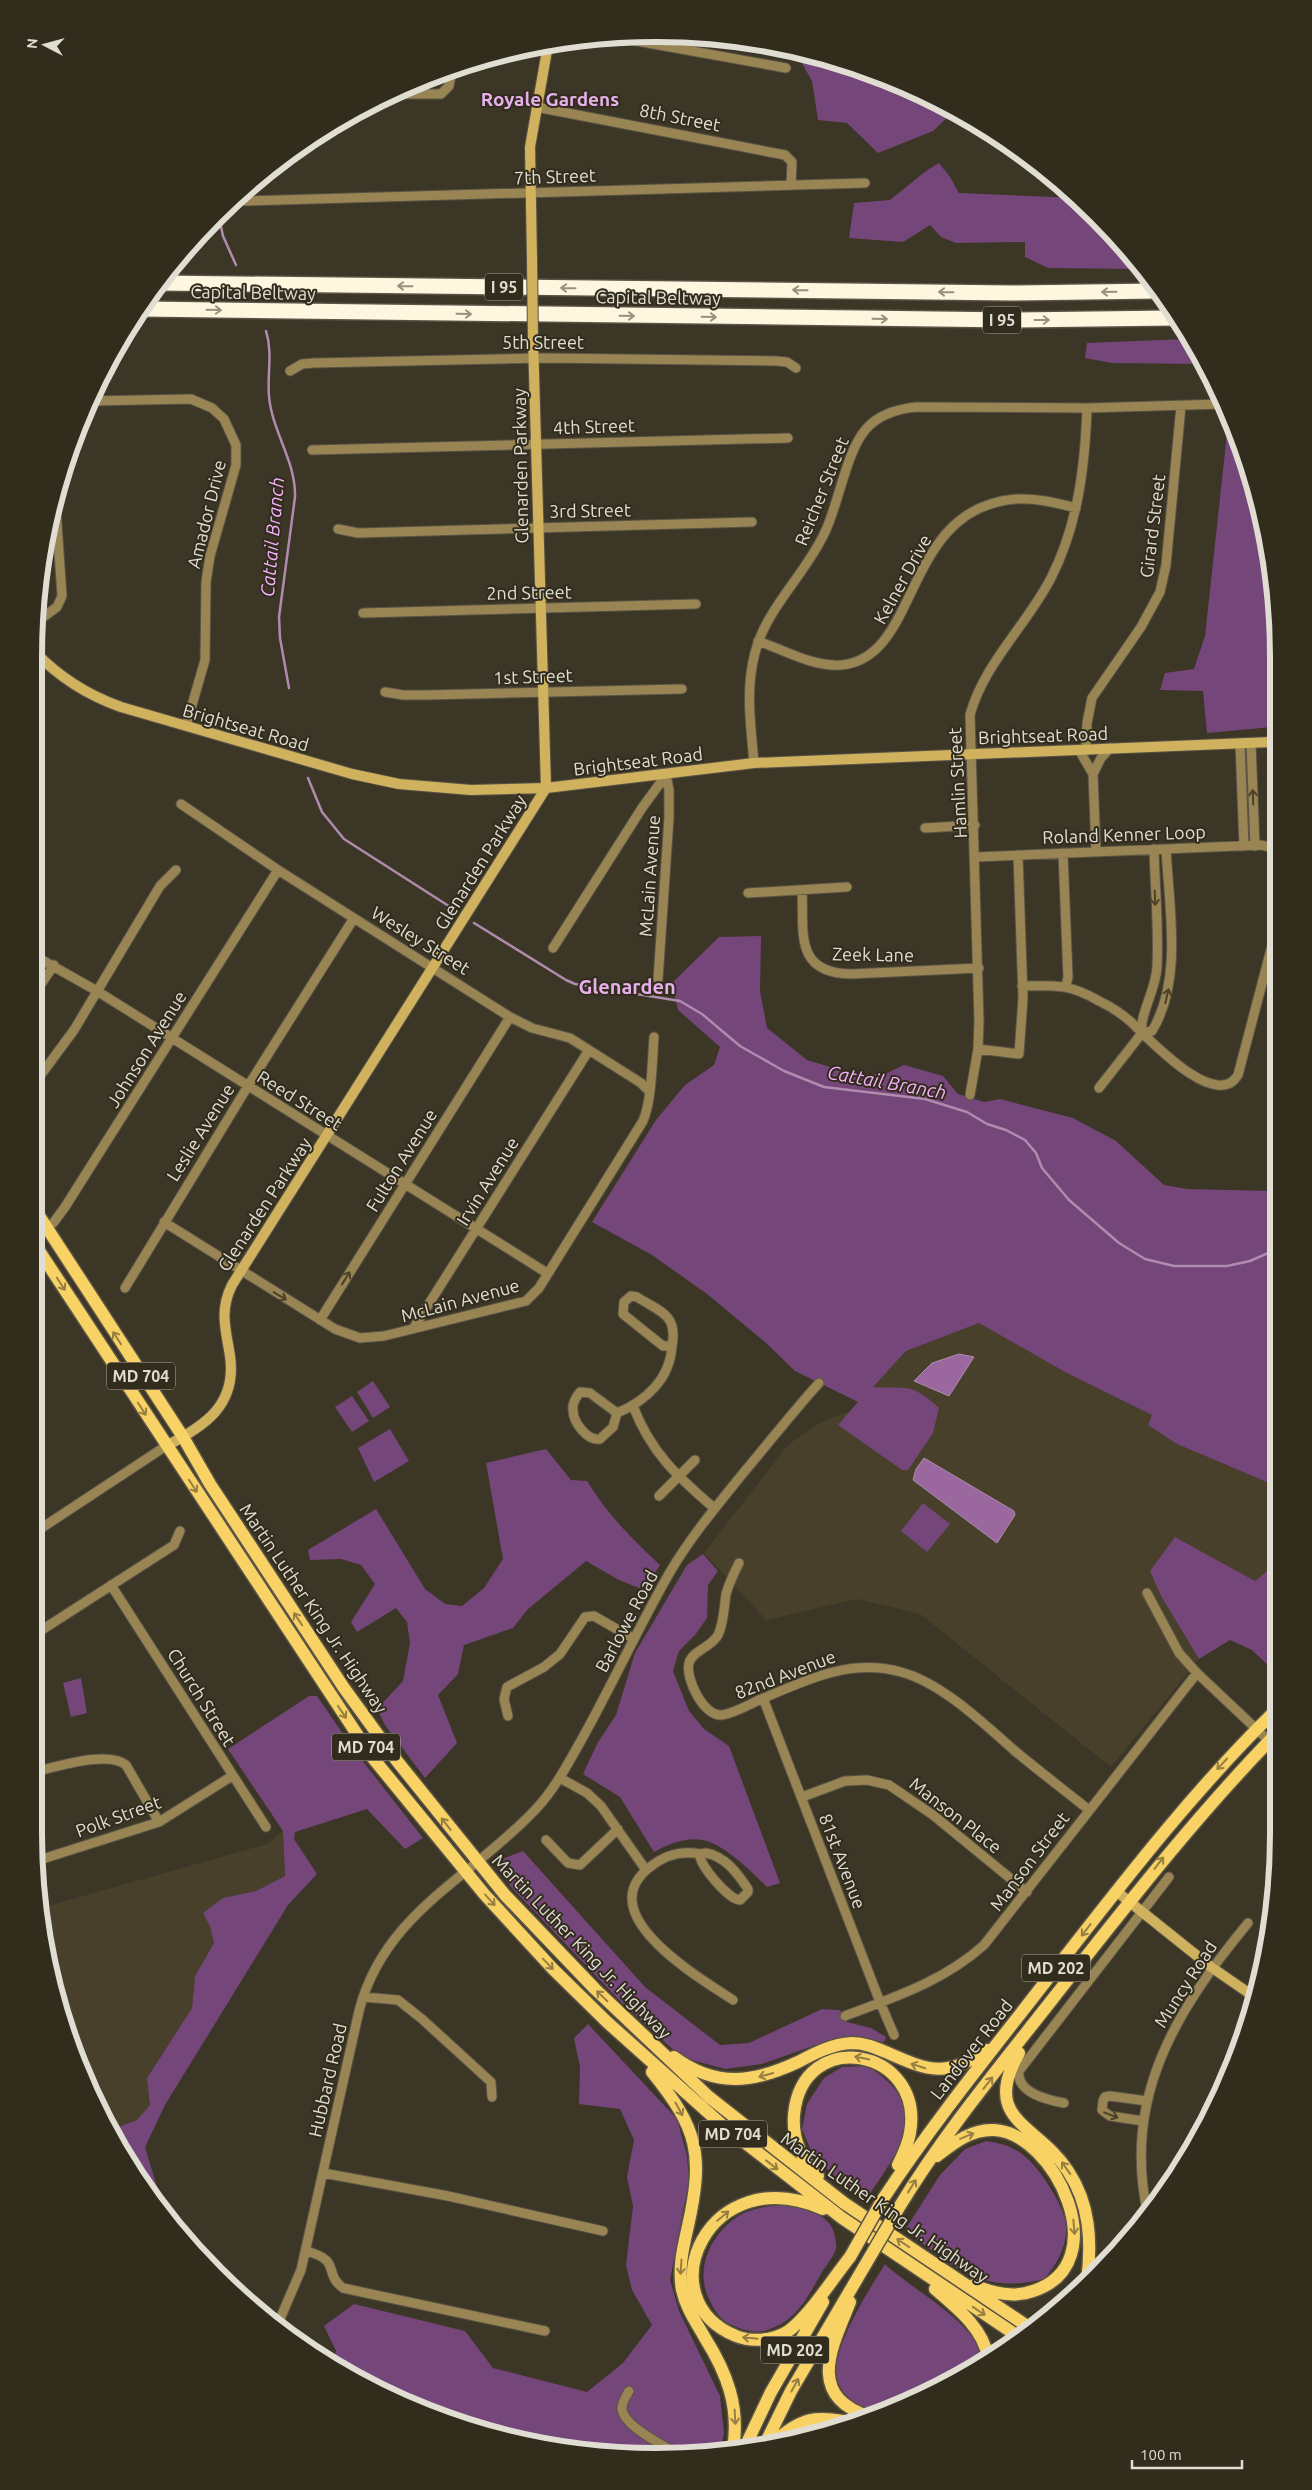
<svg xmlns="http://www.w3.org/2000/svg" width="1312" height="2490" font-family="Ubuntu,sans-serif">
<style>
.built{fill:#48402a}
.green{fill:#754679}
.water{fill:#9a689e;stroke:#af8bae}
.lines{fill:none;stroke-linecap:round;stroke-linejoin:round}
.stream{stroke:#af8bae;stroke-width:2.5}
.street-casing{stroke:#5a5446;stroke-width:11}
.secondary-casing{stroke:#5a5446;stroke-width:12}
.primary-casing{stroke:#5a5446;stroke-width:15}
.highway-casing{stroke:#5a5446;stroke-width:18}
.street{stroke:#988553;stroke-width:9}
.secondary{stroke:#cfb15e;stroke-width:10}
.primary{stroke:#f9d265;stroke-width:12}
.highway{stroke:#fef6de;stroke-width:15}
.secondary-bridge-casing{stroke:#5a5446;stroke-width:12;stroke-linecap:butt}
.primary-bridge-casing{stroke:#5a5446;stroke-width:15;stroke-linecap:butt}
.secondary-bridge{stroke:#cfb15e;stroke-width:10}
.primary-bridge{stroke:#f9d265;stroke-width:12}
.oneway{stroke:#98917e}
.oneway2{stroke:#4c422a}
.oneway3{stroke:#967f41}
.labels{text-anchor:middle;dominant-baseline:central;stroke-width:4;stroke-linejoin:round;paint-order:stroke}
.shield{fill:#322c1d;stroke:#aca89c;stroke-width:1}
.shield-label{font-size:16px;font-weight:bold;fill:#e0ddd3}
.street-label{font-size:18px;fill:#e0ddd3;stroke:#322c1d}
.neighbourhood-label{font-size:19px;font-weight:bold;fill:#e6b0eb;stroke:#322c1d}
.water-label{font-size:19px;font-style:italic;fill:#f7b1fe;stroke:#322c1d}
.quarter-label{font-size:20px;font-weight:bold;fill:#e6b0eb;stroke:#322c1d}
.rim{fill:none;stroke:#e0ddd3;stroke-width:6}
</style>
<rect width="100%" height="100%" fill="#3c3627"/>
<!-- built -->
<path class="built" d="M979,1323L1065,1372L1152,1415L1177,1444L1276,1486V1560L1273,1566L1255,1581L1175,1537L1161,1596L1199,1659L1111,1767L920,1614L857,1599L766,1620L704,1553L789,1444L821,1422L850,1411L906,1351Z
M283,1831L285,1876L256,1891L223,1898L210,1926L214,1943L195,1976L192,2008L147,2078L150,2105L137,2120L110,2130L67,2034L46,1955L41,1908L267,1844Z"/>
<!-- green -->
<path class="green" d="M795,51L817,55L920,94L918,99L952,113L933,131L878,153L847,123L818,120L812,81Z
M939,163L950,177L959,193L1076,198L1142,269L1048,268L1025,257V242L956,243L941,237L930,225L903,242L849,238L854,203L890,200L926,171Z
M1185,339L1200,364L1112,363L1085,358L1087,343Z
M1229,415L1273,574V727L1207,733L1203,691L1160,690L1165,673L1194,669L1205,636Z
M761,936L760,991L767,1028L807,1060L857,1075L885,1074L904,1065L943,1076L958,1094L984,1102L1000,1099L1073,1118L1116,1141L1164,1185L1187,1189L1275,1191L1276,1486L1177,1444L1148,1425L1152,1415L1065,1372L979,1323L906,1351L873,1387C907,1389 911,1382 939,1408L933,1433L908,1470H902L838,1425L858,1402L795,1371L765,1342L707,1294L652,1255L592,1222L656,1120L685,1085L714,1065L720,1047L678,1010L672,983L719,937Z
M373,1381L390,1407L373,1418L357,1392Z
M352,1396L369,1421L352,1432L335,1407Z
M390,1429L409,1461L374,1482L358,1448Z
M546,1449L571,1480L587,1481C607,1514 632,1539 660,1565L644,1590L619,1580L586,1561L527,1610L513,1628L464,1645L458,1674L438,1695L457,1743L425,1778L385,1725L377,1709L403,1681L410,1643L407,1622L396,1608L357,1632L351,1622L375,1584L361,1565L341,1559L310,1560L308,1550L376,1509L425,1589L445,1604L462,1606L484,1588L503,1559L486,1463Z
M923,1503L950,1524L927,1552L901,1531Z
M1175,1537L1255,1581L1273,1566L1276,1560V1673L1252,1650L1230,1640L1199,1659L1161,1596L1150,1571Z
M703,1554L718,1571L708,1585L707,1618L695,1635L679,1651L673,1671L689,1711L704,1729L729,1746L780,1883L767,1887C752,1872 723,1843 702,1840C685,1837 667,1845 654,1852L620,1797L583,1774L598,1742L616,1715L635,1653L687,1565Z
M81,1678L87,1713L71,1717L63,1683Z
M309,1696H317L354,1750L423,1838L405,1849L367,1809L295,1832L294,1839L317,1874L288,1905L165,2105L145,2147L166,2217L117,2145L110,2130L137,2120L150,2105L147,2078L192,2008L195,1976L214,1943L210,1926L203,1913L223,1898L256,1891L285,1876L283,1831L228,1749Z
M523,1851L645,1987L720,2045L749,2043L822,2009L840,2010L847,2022L871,2028L886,2037L884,2042L852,2036L827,2041L762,2064L725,2069L681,2057L617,1998L511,1887L498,1869L505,1858Z
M588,2024L677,2119L687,2156L689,2180L670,2280L679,2311L720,2396L724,2433L720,2451L697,2455H615L495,2435L418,2409L333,2364L336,2351L324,2326L354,2304L465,2331L493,2368L587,2392L623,2363L652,2325L632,2290L626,2265L633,2206L627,2177L634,2140L620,2109L579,2104L580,2067L574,2038Z
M866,2066C889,2078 912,2102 905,2130C901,2151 879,2179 868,2197L835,2176L813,2156L802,2129L807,2104L824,2078L842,2067Z
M986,2141C1000,2143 1011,2146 1022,2154C1038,2165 1065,2206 1066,2226C1067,2247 1057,2264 1044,2279C981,2295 952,2266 905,2230L940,2175L965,2149Z
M781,2205C798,2207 827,2212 833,2230C835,2235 837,2245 836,2249C833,2257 827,2265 822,2272C809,2295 797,2320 770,2329C756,2335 743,2330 730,2324C720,2320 713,2308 709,2299C693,2267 714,2228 744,2213C755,2208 769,2206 781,2205Z
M885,2264C909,2288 982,2325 982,2362L894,2409C879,2414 869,2412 855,2403C847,2397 840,2390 837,2379C830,2350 870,2288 885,2264Z"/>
<!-- water -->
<path class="water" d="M959,1354L974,1357L949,1396L914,1381L932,1363Z
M924,1458L1014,1511L1015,1515L997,1543L913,1480L916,1469Z"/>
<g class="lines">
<!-- stream -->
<path class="stream" d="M219,217L223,236L236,265
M266,331C273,353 267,374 269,396C272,432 296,461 295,497L279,617L280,638L289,688
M308,778L322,812L344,839L455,910
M474,923L566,980L575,984L680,1001L702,1014L740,1046L784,1071L824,1087L925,1099L967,1112L987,1124L1006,1130L1025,1140L1036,1153L1042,1168L1069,1200L1119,1243L1145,1259L1174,1266H1227L1250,1261L1275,1250"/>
<defs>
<path id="street" d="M620,38L786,68
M396,94H441L449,86L452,69
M536,107L785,155L792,162L791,185
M246,201L865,183
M290,371L302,364L314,363L544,358L776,361L787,362L796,368
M90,401L191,399L212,408L224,419L236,445V465L210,556L206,582L205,660L186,726
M312,450L788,438
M338,529L358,533L752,522
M363,613L696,604
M35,623L57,607L62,596L55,494
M758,641C784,650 813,667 841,665C922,658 901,508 1016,499C1037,498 1057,503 1076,508
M385,692L403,695H426L682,689
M1240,743L1244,846
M1251,743L1255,846
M1086,749L1087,723L1092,698L1141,627L1160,592L1166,565L1181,406
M1079,750L1093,774
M754,763C751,727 745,689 755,653C766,608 806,574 825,532C839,503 846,452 866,429C879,414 897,409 916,407L1087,408L1223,404
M181,804L278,870L510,1017L532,1028L570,1038L641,1083L648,1090
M925,828L975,825
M1096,851L1093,774L1101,758L1110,748
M1063,853L1068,977L1066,986
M976,857L1261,845L1274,848
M802,890C804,933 794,973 851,974L979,968
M748,893L847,887
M553,948L642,808L666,775
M35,956L97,991L547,1273
M658,979L669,818V790L666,775
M1022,986C1055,985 1070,984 1099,1001C1110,1006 1122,1014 1131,1022C1148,1038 1216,1112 1238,1075L1274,938
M35,993L54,965
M1142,1033C1139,1015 1156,990 1157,967C1159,928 1155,888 1154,849
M978,1049L1019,1054L1023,998L1018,855
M1099,1088L1142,1033L1152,1031C1183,980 1169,907 1166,849
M35,1093L40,1076L74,1030L160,886L176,870
M970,1095L978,1049L979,1021L970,715C984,663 1027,625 1051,578C1078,525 1085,466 1087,408
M164,1222L335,1329L360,1338L384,1336L526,1301L539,1288L643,1121C652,1100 652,1062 654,1037
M34,1240L54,1222L65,1207L278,870
M125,1288L248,1086L354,918
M631,1296L637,1297C660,1312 678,1314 672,1346H663L623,1314L624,1302Z
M320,1320L510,1017
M413,1329L589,1050
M580,1392L590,1393L617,1413L613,1427L600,1439C587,1441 573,1422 573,1410C572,1404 576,1397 580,1392Z
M633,1406C651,1453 678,1477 714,1508
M617,1413C646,1401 670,1379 672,1346
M659,1496L695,1460
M34,1533L166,1446
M739,1563C734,1573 729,1583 726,1594C724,1607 724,1623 718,1635C712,1647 692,1651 689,1663C685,1679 704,1717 722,1715C736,1713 751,1703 764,1698C808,1679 852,1658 901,1672C942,1683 984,1724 1015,1751C1039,1771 1064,1790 1089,1810
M111,1585L266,1827
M1147,1593L1179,1653L1197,1673L1269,1741
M34,1635L174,1545L180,1531
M763,1698L880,2002L894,2035
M508,1716L504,1699L507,1687L544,1667L560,1654L585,1617L594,1616L634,1639
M34,1772C56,1767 108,1750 126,1765L159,1822
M560,1778L587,1793L601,1806L646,1870
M802,1797L845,1781L867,1780L889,1785L933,1815L1027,1892
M546,1840L568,1863L580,1865L618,1829
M706,1853C725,1856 738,1874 748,1889V1892L740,1900C729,1900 698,1864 700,1854Z
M700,1854C681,1850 665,1855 650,1867C589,1914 700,1978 733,2000
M36,1861L159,1822L232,1776
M363,1997L398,2000L422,2019L491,2082L492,2097
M845,2016C895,1997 944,1981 984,1945L1197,1673
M1064,2103C1048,2100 1016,2093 1019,2071L1169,1877
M1143,2121L1110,2116L1102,2110L1103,2101L1105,2097L1110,2096L1147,2101
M323,2173L448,2196L603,2231
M1148,2215C1121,2098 1177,2009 1248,1923
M306,2251C343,2261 322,2272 343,2288L545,2331
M277,2326L301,2270L359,2011C384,1913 471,1878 535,1810C555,1789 569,1762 583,1737C613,1683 639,1626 670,1572C690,1538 715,1508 740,1477C766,1446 792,1413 819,1383
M629,2391C626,2396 621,2403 622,2410C626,2428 663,2444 678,2455"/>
<path id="secondary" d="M532,259L530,147L548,45
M35,652C60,678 87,695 121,707L352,774L399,784L471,790L546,788L754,763L1273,742
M166,1446C205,1426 237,1405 230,1356C226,1330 219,1311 232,1285L546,788L533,339
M1116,1891L1211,1967L1256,1998"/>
<path id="primary" d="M34,1208L183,1437L210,1484L344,1688L397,1761L505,1895L595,1989L709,2097L844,2203L1030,2328
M34,1243L372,1757L485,1895L553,1969L607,2022L721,2124L842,2218L1019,2337
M1019,2053C980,2121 1038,2124 1068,2171C1090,2204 1092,2242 1087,2281
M674,2057C716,2088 753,2083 798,2062C815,2053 832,2044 852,2043C865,2043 876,2048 888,2053C931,2072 946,2077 987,2050
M652,2072C698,2129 704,2154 688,2226C683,2248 678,2268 682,2290C686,2308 696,2322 705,2338C727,2373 740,2407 733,2449
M937,2156C954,2143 971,2129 994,2130C1055,2133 1117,2264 1033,2291C1014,2298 992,2293 974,2285
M818,2176C801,2159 792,2140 794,2115C802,2025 925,2048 910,2133C908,2144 903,2155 898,2165
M883,2199C935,2120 995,2047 1053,1972C1124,1881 1194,1790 1276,1710
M823,2209C709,2158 645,2299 736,2336C751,2342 772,2341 787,2332C808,2318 833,2278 850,2257
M898,2209C944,2133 1001,2065 1055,1996C1126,1906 1196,1816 1276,1734
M935,2289C956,2307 984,2329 988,2358
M850,2302C832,2347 805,2396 870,2417
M774,2442C802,2417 816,2415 853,2423
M765,2444L791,2391L864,2267
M745,2447L771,2392L823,2302"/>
<path id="highway" d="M159,283L1013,293L1158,291
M143,309L1013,320L1173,318"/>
</defs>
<!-- street casing -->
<use href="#street" class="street-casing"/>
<!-- secondary casing -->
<use href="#secondary" class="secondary-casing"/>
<!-- primary casing -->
<use href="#primary" class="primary-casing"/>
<!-- highway casing -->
<use href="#highway" class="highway-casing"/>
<!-- street -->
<use href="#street" class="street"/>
<!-- secondary -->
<use href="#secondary" class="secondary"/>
<!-- primary -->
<use href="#primary" class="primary"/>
<!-- highway -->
<use href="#highway" class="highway"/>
<defs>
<path id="secondary-bridge" d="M532,259L533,339"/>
<path id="primary-bridge" d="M850,2257L883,2199
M864,2267L898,2209"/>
</defs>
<!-- secondary-bridge casing -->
<use href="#secondary-bridge" class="secondary-bridge-casing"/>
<!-- primary-bridge casing -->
<use href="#primary-bridge" class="primary-bridge-casing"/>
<!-- secondary-bridge -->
<use href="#secondary-bridge" class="secondary-bridge"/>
<!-- primary-bridge -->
<use href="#primary-bridge" class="primary-bridge"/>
</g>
<!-- one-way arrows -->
<defs><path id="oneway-shaft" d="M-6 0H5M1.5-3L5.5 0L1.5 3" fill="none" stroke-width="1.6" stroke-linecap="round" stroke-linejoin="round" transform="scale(1.25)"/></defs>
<g class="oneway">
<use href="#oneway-shaft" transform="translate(405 286) rotate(-179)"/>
<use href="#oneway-shaft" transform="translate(568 288) rotate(-179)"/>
<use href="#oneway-shaft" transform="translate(800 290) rotate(-179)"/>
<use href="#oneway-shaft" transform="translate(946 292) rotate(-179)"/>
<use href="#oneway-shaft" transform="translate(1109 292) rotate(179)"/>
<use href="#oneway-shaft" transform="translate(214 310) rotate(1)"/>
<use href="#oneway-shaft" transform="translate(464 314) rotate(1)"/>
<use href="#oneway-shaft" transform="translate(627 316) rotate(1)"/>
<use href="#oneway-shaft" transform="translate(709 317) rotate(1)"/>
<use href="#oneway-shaft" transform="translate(880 319) rotate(1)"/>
<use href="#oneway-shaft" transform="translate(1042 320)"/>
</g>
<g class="oneway2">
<use href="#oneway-shaft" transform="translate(1253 797) rotate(-92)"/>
<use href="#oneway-shaft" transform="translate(1155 898) rotate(88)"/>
<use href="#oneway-shaft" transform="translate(1167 996) rotate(-77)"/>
<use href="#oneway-shaft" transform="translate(346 1278) rotate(-58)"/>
<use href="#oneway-shaft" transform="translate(280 1296) rotate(31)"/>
<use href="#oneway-shaft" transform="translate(1111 2115) rotate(21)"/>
</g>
<g class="oneway3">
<use href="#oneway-shaft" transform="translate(61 1284) rotate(57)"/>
<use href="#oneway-shaft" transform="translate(117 1338) rotate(-123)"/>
<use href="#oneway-shaft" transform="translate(142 1409) rotate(57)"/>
<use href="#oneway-shaft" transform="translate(193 1486) rotate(57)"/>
<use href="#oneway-shaft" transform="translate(298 1619) rotate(-124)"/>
<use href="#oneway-shaft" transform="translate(342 1712) rotate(56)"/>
<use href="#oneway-shaft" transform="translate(1222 1764) rotate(133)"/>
<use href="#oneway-shaft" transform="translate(446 1824) rotate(-128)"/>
<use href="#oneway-shaft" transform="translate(1159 1863) rotate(-52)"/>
<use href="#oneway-shaft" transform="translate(490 1900) rotate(48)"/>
<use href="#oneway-shaft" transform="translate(1086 1930) rotate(128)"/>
<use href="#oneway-shaft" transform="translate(548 1964) rotate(46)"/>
<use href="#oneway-shaft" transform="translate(602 1996) rotate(-136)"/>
<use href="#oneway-shaft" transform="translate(862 2058) rotate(-169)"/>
<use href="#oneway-shaft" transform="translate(918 2066) rotate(-162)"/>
<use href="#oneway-shaft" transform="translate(766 2075) rotate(164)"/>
<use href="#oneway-shaft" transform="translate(988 2083) rotate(-52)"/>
<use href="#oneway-shaft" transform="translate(679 2109) rotate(61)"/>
<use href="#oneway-shaft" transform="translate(967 2136) rotate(-22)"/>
<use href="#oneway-shaft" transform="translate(772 2165) rotate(38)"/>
<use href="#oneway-shaft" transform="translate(1066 2168) rotate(-125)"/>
<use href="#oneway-shaft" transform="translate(912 2186) rotate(-58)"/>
<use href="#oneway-shaft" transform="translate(723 2216) rotate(-40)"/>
<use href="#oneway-shaft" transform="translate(1074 2227) rotate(85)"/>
<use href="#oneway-shaft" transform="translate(903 2243) rotate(-146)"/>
<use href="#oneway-shaft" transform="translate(681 2267) rotate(94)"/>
<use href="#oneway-shaft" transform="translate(979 2311) rotate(34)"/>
<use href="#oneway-shaft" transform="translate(750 2338) rotate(-174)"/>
<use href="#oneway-shaft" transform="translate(795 2385) rotate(-61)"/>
<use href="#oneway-shaft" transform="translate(735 2417) rotate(87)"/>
</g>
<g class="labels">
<!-- shield labels -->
<g class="shield">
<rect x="485" y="273.5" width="38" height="27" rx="4"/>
<rect x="983" y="306.5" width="38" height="27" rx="4"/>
<rect x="107" y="1362.5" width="68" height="27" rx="4"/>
<rect x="332" y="1733.5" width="68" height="27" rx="4"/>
<rect x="1022" y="1954.5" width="68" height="27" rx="4"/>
<rect x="699" y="2120.5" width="68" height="27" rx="4"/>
<rect x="761" y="2336.5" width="68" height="27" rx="4"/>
</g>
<g class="shield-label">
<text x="504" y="287">I 95</text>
<text x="1002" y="320">I 95</text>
<text x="141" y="1376">MD 704</text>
<text x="366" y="1747">MD 704</text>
<text x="1056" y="1968">MD 202</text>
<text x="733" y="2134">MD 704</text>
<text x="795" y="2350">MD 202</text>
</g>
<!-- street labels -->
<g class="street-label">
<text transform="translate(680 117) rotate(11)">8th Street</text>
<text transform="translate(555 176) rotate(-2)">7th Street</text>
<text transform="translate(253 292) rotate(1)">Capital Beltway</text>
<text transform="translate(658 297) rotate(1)">Capital Beltway</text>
<text x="543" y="342">5th Street</text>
<text transform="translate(594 426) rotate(-2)">4th Street</text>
<text transform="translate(520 466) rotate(-91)">Glenarden Parkway</text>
<text transform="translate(821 491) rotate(-68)">Reicher Street</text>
<text transform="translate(590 510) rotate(-1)">3rd Street</text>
<text transform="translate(206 514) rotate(-76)">Amador Drive</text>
<text transform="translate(1152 526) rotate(-83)">Girard Street</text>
<text transform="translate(902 579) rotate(-61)">Kelner Drive</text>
<text transform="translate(529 592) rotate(-1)">2nd Street</text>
<text transform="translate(533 676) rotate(-2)">1st Street</text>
<text transform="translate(246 727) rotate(16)">Brightseat Road</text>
<text transform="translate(1043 735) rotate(-2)">Brightseat Road</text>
<text transform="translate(638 761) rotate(-7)">Brightseat Road</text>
<text transform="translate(957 783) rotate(-93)">Hamlin Street</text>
<text transform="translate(1124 834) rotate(-2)">Roland Kenner Loop</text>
<text transform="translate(480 862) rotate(-58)">Glenarden Parkway</text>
<text transform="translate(649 876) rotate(-86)">McLain Avenue</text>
<text transform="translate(421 940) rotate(32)">Wesley Street</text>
<text transform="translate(873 954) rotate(1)">Zeek Lane</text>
<text transform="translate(146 1049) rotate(-58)">Johnson Avenue</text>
<text transform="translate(300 1100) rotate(32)">Reed Street</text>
<text transform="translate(200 1132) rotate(-58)">Leslie Avenue</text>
<text transform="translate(401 1160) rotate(-58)">Fulton Avenue</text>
<text transform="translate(487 1181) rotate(-58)">Irvin Avenue</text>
<text transform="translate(264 1204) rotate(-57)">Glenarden Parkway</text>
<text transform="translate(460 1300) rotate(-15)">McLain Avenue</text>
<text transform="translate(314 1608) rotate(56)">Martin Luther King Jr. Highway</text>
<text transform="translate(626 1621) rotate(-62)">Barlowe Road</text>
<text transform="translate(785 1674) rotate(-21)">82nd Avenue</text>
<text transform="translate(202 1697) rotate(58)">Church Street</text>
<text transform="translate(956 1815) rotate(38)">Manson Place</text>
<text transform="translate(118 1816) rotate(-20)">Polk Street</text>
<text transform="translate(843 1861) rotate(69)">81st Avenue</text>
<text transform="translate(1029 1861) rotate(-53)">Manson Street</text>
<text transform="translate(582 1946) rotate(46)">Martin Luther King Jr. Highway</text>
<text transform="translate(1185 1984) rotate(-57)">Muncy Road</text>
<text transform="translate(971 2049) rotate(-52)">Landover Road</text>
<text transform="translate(327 2080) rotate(-77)">Hubbard Road</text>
<text transform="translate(885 2207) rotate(35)">Martin Luther King Jr. Highway</text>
</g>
<!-- neighbourhood labels -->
<g class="neighbourhood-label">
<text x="550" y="99">Royale Gardens</text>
</g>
<!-- water labels -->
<g class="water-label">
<text transform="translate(272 537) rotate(-85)">Cattail Branch</text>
<text transform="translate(887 1082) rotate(10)">Cattail Branch</text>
</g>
<!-- quarter labels -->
<g class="quarter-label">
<text x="627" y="986">Glenarden</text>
</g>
</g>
<!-- crop -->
<path d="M0 0H1312V2490H0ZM656 42H656A614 614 0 0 1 1270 656V1834A614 614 0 0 1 656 2448H656A614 614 0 0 1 42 1834V656A614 614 0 0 1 656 42Z" fill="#322c1d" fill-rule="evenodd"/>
<path class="rim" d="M656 42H656A614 614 0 0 1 1270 656V1834A614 614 0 0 1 656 2448H656A614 614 0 0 1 42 1834V656A614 614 0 0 1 656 42Z"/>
<!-- north arrow -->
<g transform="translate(45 45) rotate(276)" stroke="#322c1d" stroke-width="4" paint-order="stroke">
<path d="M0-4L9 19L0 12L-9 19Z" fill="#e0ddd3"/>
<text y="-8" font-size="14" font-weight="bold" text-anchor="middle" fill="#e0ddd3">N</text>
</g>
<!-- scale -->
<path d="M1132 2460v8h110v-8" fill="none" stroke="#e0ddd3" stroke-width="2.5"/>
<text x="1140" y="2460" font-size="15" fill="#e0ddd3" stroke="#322c1d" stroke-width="4" paint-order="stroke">100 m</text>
</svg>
